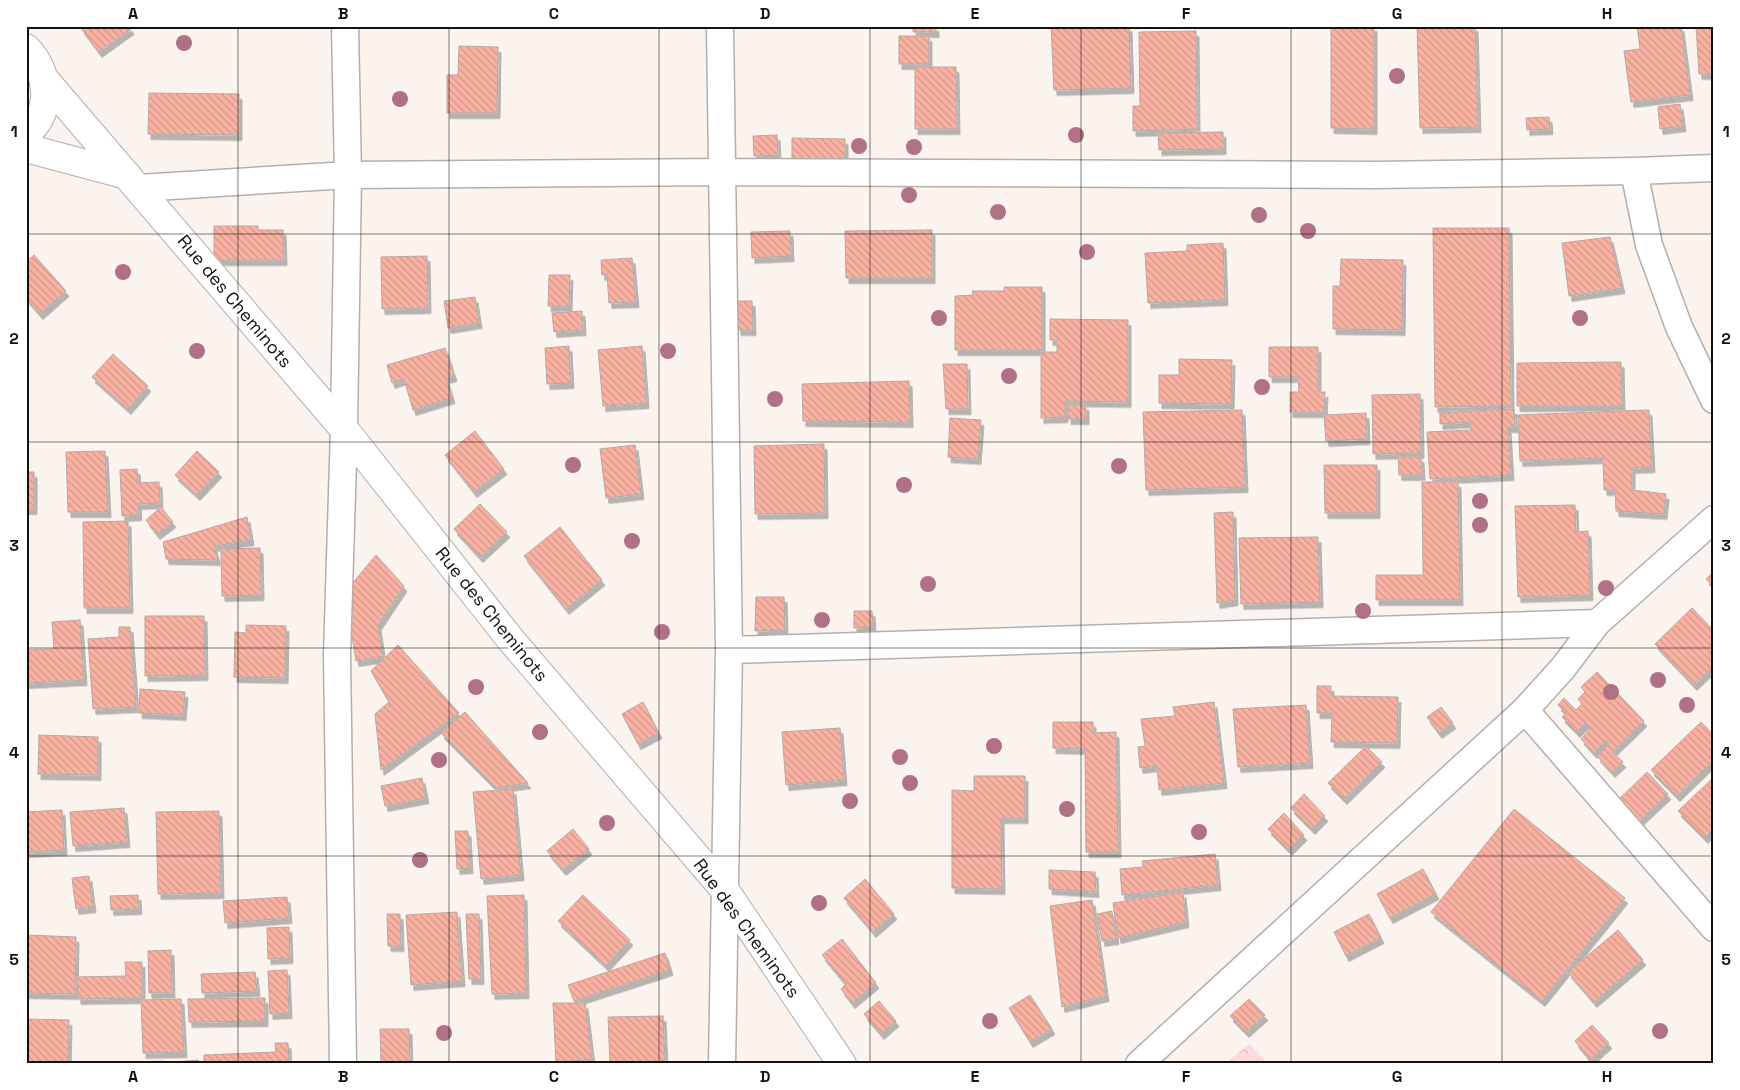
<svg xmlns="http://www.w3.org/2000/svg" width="1740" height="1090" font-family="'Space Grotesk',sans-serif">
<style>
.forest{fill:url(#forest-crowns)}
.building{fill:url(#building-back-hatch);stroke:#b3aaa8;filter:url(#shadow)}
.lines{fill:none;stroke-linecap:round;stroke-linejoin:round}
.minor-casing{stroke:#b5afaa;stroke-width:29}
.tertiary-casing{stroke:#b5afaa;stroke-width:30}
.minor{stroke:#fff;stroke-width:26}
.tertiary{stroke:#fff;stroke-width:28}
.tree{fill:#b07085}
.grid{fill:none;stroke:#141210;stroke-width:1;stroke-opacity:0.55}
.labels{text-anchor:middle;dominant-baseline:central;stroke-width:4;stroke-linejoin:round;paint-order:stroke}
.street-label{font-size:18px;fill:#141210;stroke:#fff}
.neatline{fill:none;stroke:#141210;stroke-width:2}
.grid-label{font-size:16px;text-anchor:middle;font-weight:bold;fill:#141210}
</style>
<defs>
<pattern id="forest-crowns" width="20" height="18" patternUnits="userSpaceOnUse" patternTransform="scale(1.25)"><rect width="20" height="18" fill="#fddbe0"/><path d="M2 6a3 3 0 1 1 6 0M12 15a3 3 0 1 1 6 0" fill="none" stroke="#d8bbbf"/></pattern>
<pattern id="building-back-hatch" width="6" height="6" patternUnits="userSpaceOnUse" patternTransform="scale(1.25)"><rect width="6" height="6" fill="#f9b1a1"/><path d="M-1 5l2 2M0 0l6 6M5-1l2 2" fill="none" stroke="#d5978a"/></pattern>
<filter id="shadow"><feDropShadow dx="3" dy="5.5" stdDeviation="0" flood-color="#0004"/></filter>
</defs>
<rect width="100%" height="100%" fill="#faf3ee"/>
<!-- forest -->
<path class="forest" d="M1249,1044L1268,1064H1225Z"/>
<!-- building -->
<path class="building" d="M84,26H129L131,29L99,52L81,28Z
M913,26H936V32H913Z
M1051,26H1129L1131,88L1054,90Z
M1331,26H1374V129L1331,128Z
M1417,26H1475L1478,127L1420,128Z
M1637,26H1681L1690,95L1631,102L1624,51L1640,49Z
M1696,26H1714V74H1699Z
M1196,31L1197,129L1133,131V106H1140L1139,32Z
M899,36H929V64H899Z
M459,46L498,47L497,113H447V75H458Z
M915,67H956L957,129H915Z
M149,93L239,94V135L148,134Z
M1680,104L1683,126L1660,129L1658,107Z
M1549,117L1550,129L1527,130L1526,118Z
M1223,132V149L1159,150L1158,133Z
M777,135L778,155L754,156L753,136Z
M792,138L845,139V160L792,161Z
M214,226H258V230H283L284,260H214Z
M1433,228H1509L1511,406L1435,407Z
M932,230V278H846L845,231Z
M790,231L791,256L752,258L751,232Z
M1610,237L1622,288L1569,296L1562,243Z
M1223,243L1225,300L1148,303L1145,253L1187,251V245Z
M34,255L66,291L40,314L26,298V262Z
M427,256L428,308L382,309L381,257Z
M632,258L636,302L609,303L607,274L602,275L601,260Z
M1341,259L1403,260L1402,330L1333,329V286H1340Z
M549,275H570L569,306H548Z
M1004,287H1042V350H955V296L973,295L972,291H1004Z
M475,297L479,323L448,328L444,301Z
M737,301H752L753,330H738Z
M582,311L583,330L554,332L552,313Z
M1050,319L1128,320V402L1065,401V417L1041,418V352H1057V340H1050Z
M569,346L571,383L547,384L545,348Z
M642,346L646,403L603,406L598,350Z
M1269,347H1318V392H1325L1324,412H1290V392H1299L1298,377H1269Z
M445,348L454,376L446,378L452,398L413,410L404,379L392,383L387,365Z
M113,354L148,386L128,409L92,377Z
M1179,359L1232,360L1231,404L1159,403V375H1179Z
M1621,362L1622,406H1517V363Z
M943,364H967L968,409H946Z
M909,381L910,422L803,421L802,384Z
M1420,394L1421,453L1373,454L1372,395Z
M1068,405H1086V419H1068Z
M1514,409L1515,427H1508L1511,475L1430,479L1427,432L1471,430L1470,422L1440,424V413Z
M1242,410L1245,487L1146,490L1143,412Z
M1649,410L1652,467L1632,468V490L1666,494L1664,514L1616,511L1615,490H1604L1603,458L1520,461L1518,415Z
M1366,413L1367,439L1326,441L1324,415Z
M950,418L981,420L978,459L948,457Z
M475,431L504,469L474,492L445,455Z
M824,444L825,513L755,514L754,446Z
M635,445L641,494L606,498L600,449Z
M105,451L108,512H68L66,452Z
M197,451L219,472L197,495L175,475Z
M1398,457H1421L1422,475H1399Z
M1324,465H1377V513H1325Z
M137,469L138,483L159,482L160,503L138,504L139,515L122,516L120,470Z
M26,472H34V509H26Z
M1422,482H1458L1460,600H1376V575H1423Z
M480,504L507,532L480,557L454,529Z
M1575,505L1576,532L1588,531L1590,595L1518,597L1515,506Z
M161,507L173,522L157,534L146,520Z
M1233,512L1235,600L1217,603L1214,513Z
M247,517L251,540L214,546L218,560L166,559L163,542Z
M128,521L130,608H84L83,522Z
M560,527L602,580L566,609L524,556Z
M1318,537L1320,602L1241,604L1239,538Z
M260,548L261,595L222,596L221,549Z
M376,555L404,586L378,625L383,657L356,661L345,592Z
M1714,572V587L1706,579Z
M756,597H784L785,630L755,631Z
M1692,608L1714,631V666L1694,685L1655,644Z
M854,611H872L873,627L854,628Z
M145,616H204L205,675L145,676Z
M80,620L84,680L26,683V650L54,649L52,622Z
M246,625L286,626L285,678L234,677L235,632L246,633Z
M119,627H130L136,707L93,709L88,639L119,637Z
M398,645L459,713L381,770L375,714L389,702L371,671Z
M1597,672L1644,721L1612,752L1623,762L1612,772L1597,756L1609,744L1606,741L1594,753L1581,739L1591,728L1586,723L1577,732L1562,717L1566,713L1558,705L1564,698L1576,710L1582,704L1578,699L1585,692L1581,687Z
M1317,686H1331V696L1398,697L1397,743L1331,742L1332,713H1317Z
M140,689L185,692L183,715L139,713Z
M643,702L659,733L638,744L622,714Z
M1214,702L1224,783L1159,790L1157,766L1140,768L1138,747L1145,746L1141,719L1175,716L1173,707Z
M1306,705L1310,763L1238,767L1233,709Z
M1441,707L1453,723L1439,733L1427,717Z
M465,712L528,783L496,788L441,733Z
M1053,722H1093V733L1116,732L1118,852H1086L1085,749L1053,748Z
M1701,722L1714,735V760L1677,796L1651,770Z
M840,728L844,780L786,785L782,732Z
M39,735L98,737V775L38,774Z
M1366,746L1382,762L1344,799L1328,783Z
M1647,772L1668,794L1633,827L1613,805Z
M974,776H1025V818H1001L1002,889L952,888V790L974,791Z
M1714,777V829L1705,838L1678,811Z
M422,778L426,798L385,806L381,786Z
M513,789L521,875L481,879L473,792Z
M1304,794L1325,816L1312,829L1291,808Z
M124,808L127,842L73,846L70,812Z
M1514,809L1625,898L1542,1001L1431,912Z
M62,810L64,850L26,852V812Z
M219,811L221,893L158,894L156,812Z
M1284,813L1304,835L1289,850L1268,829Z
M573,829L589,849L563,870L547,851Z
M455,831H468L470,868L457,869Z
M1215,854L1218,885L1122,895L1120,869L1143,867L1142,861Z
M1423,869L1436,894L1390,918L1377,894Z
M1049,870L1095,872L1096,892L1049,889Z
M89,876L93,907L76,909L72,878Z
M865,879L894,914L873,932L844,898Z
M1183,892L1186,922L1118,938L1113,903Z
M138,895L139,909L111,910L110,896Z
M524,895L526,993L492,994L487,896Z
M583,895L630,940L606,966L558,921Z
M287,897L289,918L225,923L223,901Z
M1092,900L1106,996L1062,1007L1050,906Z
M1112,911L1116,939L1102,941L1097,914Z
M457,912L462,981L411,985L406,915Z
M387,914H400L401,946H388Z
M466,914H479L481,979H469Z
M1369,914L1381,938L1346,956L1334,932Z
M289,927L290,958L268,959L267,928Z
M1618,930L1643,960L1594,1002L1568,972Z
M26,935L76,937L75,994L26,993Z
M842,939L876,983L852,1003L841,989L846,984L822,955Z
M171,950L172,993H149L148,951Z
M665,953L670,970L574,1001L568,985Z
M125,962H142V998L78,999L77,977L126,976Z
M287,970L289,1013L270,1014L268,971Z
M255,972L257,991L202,993L201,974Z
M1030,995L1052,1029L1030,1042L1009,1008Z
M265,998V1021L189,1022L188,999Z
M181,999L184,1052L143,1053L141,1000Z
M1249,999L1265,1015L1246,1032L1230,1016Z
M879,1001L896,1021L881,1034L864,1014Z
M553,1003H585L592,1059L556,1063Z
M663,1016L665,1063L610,1064L608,1017Z
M27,1019L69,1020L68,1064H26Z
M1592,1025L1609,1043L1590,1060L1575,1041Z
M380,1029H409L410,1064H381Z
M275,1043H288L289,1064H204V1055L276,1052Z
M198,1060V1064H173V1062Z
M163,1061V1064H112V1063Z"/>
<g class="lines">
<defs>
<path id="minor" d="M720,26L729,650L722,1064
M1634,171L1649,245L1679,327L1714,400
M139,188L348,175L721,172L1376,175L1634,171L1714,168
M729,650L1597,623
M1525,710L1714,928
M343,1064L337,655L344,429L348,175L345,26
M1139,1064L1525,710L1563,668L1597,623L1714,519"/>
<path id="tertiary" d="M26,48C49,72 54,111 26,134
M45,80L344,429L511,640L724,889L842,1064
M26,148L127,175"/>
</defs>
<!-- minor casing -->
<use href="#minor" class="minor-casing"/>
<!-- tertiary casing -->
<use href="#tertiary" class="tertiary-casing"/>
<!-- minor -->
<use href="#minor" class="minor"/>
<!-- tertiary -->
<use href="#tertiary" class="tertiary"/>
</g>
<!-- trees -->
<g class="tree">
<circle cx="184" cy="43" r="8"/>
<circle cx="1397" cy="76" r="8"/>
<circle cx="400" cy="99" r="8"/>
<circle cx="1076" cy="135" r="8"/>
<circle cx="859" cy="146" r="8"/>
<circle cx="914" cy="147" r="8"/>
<circle cx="909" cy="195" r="8"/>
<circle cx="998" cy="212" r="8"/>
<circle cx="1259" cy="215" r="8"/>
<circle cx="1308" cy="231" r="8"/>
<circle cx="1087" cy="252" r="8"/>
<circle cx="123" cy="272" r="8"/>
<circle cx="939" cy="318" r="8"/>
<circle cx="1580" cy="318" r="8"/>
<circle cx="197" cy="351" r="8"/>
<circle cx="668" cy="351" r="8"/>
<circle cx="1009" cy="376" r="8"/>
<circle cx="1262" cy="387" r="8"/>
<circle cx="775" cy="399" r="8"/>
<circle cx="573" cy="465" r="8"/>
<circle cx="1119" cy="466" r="8"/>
<circle cx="904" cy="485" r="8"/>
<circle cx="1480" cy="501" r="8"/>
<circle cx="1480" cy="525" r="8"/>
<circle cx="632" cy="541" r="8"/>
<circle cx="928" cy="584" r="8"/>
<circle cx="1606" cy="588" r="8"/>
<circle cx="1363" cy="611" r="8"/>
<circle cx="822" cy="620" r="8"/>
<circle cx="662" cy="632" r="8"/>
<circle cx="1658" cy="680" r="8"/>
<circle cx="476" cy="687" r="8"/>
<circle cx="1611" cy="692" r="8"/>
<circle cx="1687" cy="705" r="8"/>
<circle cx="540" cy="732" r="8"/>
<circle cx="994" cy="746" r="8"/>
<circle cx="900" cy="757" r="8"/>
<circle cx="439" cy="760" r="8"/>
<circle cx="910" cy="783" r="8"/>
<circle cx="850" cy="801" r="8"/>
<circle cx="1067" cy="809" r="8"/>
<circle cx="607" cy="823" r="8"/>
<circle cx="1199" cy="832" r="8"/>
<circle cx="420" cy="860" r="8"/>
<circle cx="819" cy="903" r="8"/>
<circle cx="990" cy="1021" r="8"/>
<circle cx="1660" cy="1031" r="8"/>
<circle cx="444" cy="1033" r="8"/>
</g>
<!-- grid -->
<path class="grid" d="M238,26V1064M449,26V1064M659,26V1064M870,26V1064M1081,26V1064M1291,26V1064M1502,26V1064M26,234H1714M26,442H1714M26,648H1714M26,856H1714"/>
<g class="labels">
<!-- street labels -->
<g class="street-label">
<text transform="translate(235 301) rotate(50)">Rue des Cheminots</text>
<text transform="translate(492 614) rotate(51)">Rue des Cheminots</text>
<text transform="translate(747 928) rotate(54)">Rue des Cheminots</text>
</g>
</g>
<!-- border -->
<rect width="1740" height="1090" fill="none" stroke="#ffffff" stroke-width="55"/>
<rect x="28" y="28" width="1684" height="1034" class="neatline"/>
<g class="grid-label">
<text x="133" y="19">A</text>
<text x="343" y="19">B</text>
<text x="554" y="19">C</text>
<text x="765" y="19">D</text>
<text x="975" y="19">E</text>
<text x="1186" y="19">F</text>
<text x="1397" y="19">G</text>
<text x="1607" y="19">H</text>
<text x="14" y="137">1</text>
<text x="1726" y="137">1</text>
<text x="14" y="344">2</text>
<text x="1726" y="344">2</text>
<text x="14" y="551">3</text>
<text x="1726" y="551">3</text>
<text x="14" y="758">4</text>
<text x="1726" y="758">4</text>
<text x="14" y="965">5</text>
<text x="1726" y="965">5</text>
<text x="133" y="1082">A</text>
<text x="343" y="1082">B</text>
<text x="554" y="1082">C</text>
<text x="765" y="1082">D</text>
<text x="975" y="1082">E</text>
<text x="1186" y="1082">F</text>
<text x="1397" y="1082">G</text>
<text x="1607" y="1082">H</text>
</g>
</svg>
